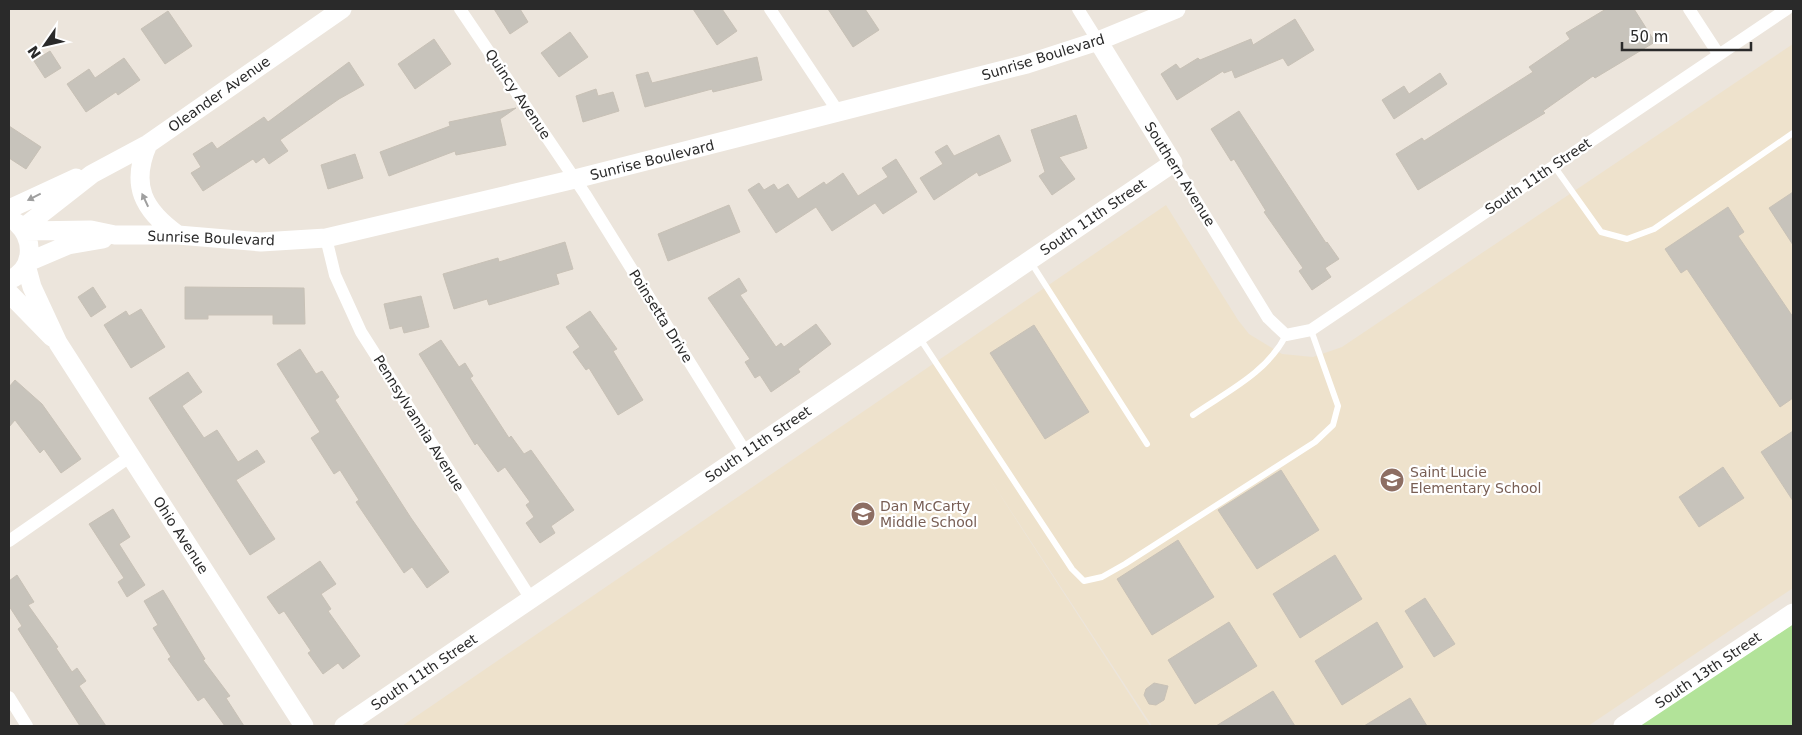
<svg xmlns="http://www.w3.org/2000/svg" width="1802" height="735" font-family="'DejaVu Sans',sans-serif">
<style>
.education{fill:#eee2cc}
.green{fill:#b2e399}
.building{fill:#c7c3bb;stroke:#c8c1b6}
.lines{fill:none;stroke-linecap:round;stroke-linejoin:round}
.lane{stroke:#fff;stroke-width:6}
.street{stroke:#fff;stroke-width:12}
.secondary{stroke:#fff;stroke-width:19}
.oneway{fill:#9f9f9f}
.labels{text-anchor:middle;dominant-baseline:central;stroke-width:4.5;stroke-linejoin:round;paint-order:stroke}
.street-label{font-size:14px;fill:#2a2a2a;stroke:#fff}
.education-label{font-size:14px;fill:#785e54;stroke:#fff;text-anchor:start}
</style>
<rect width="100%" height="100%" fill="#ece5dc"/>
<!-- education -->
<path class="education" d="M1793,44V588L1588,726H1152L982,467L1150,726H402L1166,205L1238,320L1249,334L1282,354L1313,357L1342,347Z"/>
<!-- green -->
<path class="green" d="M1793,624V726H1639Z"/>
<!-- building -->
<path class="building" d="M494,9H520L528,22L510,34Z
M693,9H722L737,31L717,45Z
M828,9H865L879,30L853,47Z
M1606,9H1634L1655,42L1595,78L1593,76L1543,111L1545,113L1418,190L1396,154L1422,138L1424,141L1533,72L1529,67L1570,39L1566,33Z
M168,11L192,46L165,64L141,29Z
M1295,19L1314,50L1288,66L1283,58L1235,78L1232,70L1224,73L1223,71L1177,100L1161,74L1176,64L1180,69L1198,58L1200,60L1251,39L1253,45Z
M570,32L588,57L559,77L541,53Z
M434,39L451,64L415,89L398,64Z
M50,51L61,68L45,78L34,61Z
M757,57L762,80L713,92L712,89L645,107L636,75L648,72L652,83Z
M124,58L140,80L118,95L116,92L86,112L67,84L89,69L95,78Z
M349,62L364,85L339,99L280,140L288,151L269,164L264,157L256,163L253,159L203,191L191,173L201,167L193,154L212,142L217,149L264,117L268,122Z
M1440,73L1447,84L1394,119L1382,100L1404,86L1409,94Z
M596,89L598,96L613,92L619,111L583,122L576,96Z
M516,108L500,119L506,145L456,155L455,151L389,176L380,152L450,126L449,122Z
M1239,111L1326,243L1327,242L1339,259L1325,268L1331,277L1312,290L1299,271L1303,268L1264,212L1266,211L1234,159L1231,161L1211,129Z
M1076,115L1087,148L1059,157L1075,179L1052,195L1039,176L1045,172L1031,130Z
M9,126L41,147L26,169L9,158Z
M999,135L1011,161L979,176L977,172L934,200L920,178L943,164L935,152L947,145L954,156Z
M355,154L363,178L328,189L321,165Z
M896,159L917,192L883,214L875,203L832,231L816,207L776,233L748,190L759,183L764,190L774,184L778,190L788,184L798,199L824,182L826,185L843,173L858,196L888,177L882,168Z
M1793,192V245L1769,208Z
M729,205L740,232L668,261L658,234Z
M1728,207L1744,232L1738,236L1793,317V398L1780,407L1687,269L1681,273L1665,249Z
M565,242L573,269L556,274L559,284L489,305L487,299L454,309L443,274L498,258L499,262Z
M739,278L747,291L740,295L776,347L781,343L784,347L816,324L831,344L798,369L800,372L771,392L760,375L755,378L745,362L750,359L708,298Z
M93,287L106,307L91,317L78,297Z
M185,287L304,288L305,324H273V315H208V319H185Z
M421,296L429,327L404,333L402,326L390,329L384,304Z
M141,309L165,347L131,368L104,325L126,311L129,316Z
M590,311L617,349L613,351L643,400L618,415L589,368L586,370L573,352L580,347L566,327Z
M1034,325L1089,412L1045,439L990,353Z
M441,340L459,367L465,363L473,376L470,378L509,438L511,436L524,454L531,450L574,510L551,526L555,533L540,543L526,523L534,517L526,505L530,502L505,467L498,472L477,443L475,445L419,354Z
M300,349L316,374L322,371L339,397L335,400L411,518L449,572L427,588L412,567L404,573L356,502L359,500L340,470L334,474L311,438L320,432L277,364Z
M188,372L202,392L182,406L204,438L217,430L238,462L257,450L265,462L236,480L275,539L250,555L149,398Z
M15,380L42,404L81,459L61,473L44,449L40,453L15,420L9,427V387Z
M1793,431V501L1761,452Z
M1723,467L1744,498L1699,527L1679,497Z
M1281,470L1319,530L1257,569L1218,510Z
M113,509L130,537L119,544L145,585L127,597L118,582L124,578L89,524Z
M1178,540L1214,597L1152,635L1117,579Z
M1335,555L1362,599L1300,638L1273,594Z
M320,561L336,584L321,594L331,609L328,611L360,656L343,669L338,663L323,674L308,653L311,651L284,611L279,614L267,597Z
M17,575L34,602L28,605L58,647L56,648L72,672L77,668L86,681L79,686L106,726H80L18,629L22,626L9,606V581Z
M163,590L205,659L203,660L230,696L226,698L244,726H225L204,697L198,701L168,659L171,657L153,628L158,625L144,601Z
M1425,598L1455,644L1434,657L1405,611Z
M1229,622L1257,666L1195,704L1168,660Z
M1377,622L1403,667L1342,705L1315,661Z
M1154,683L1168,686L1164,700L1156,705L1149,704L1144,695L1146,689Z
M1273,691L1295,726H1216Z
M1410,698L1427,726H1364Z"/>
<g class="lines">
<!-- lane -->
<path class="lane" d="M1554,166L1601,232L1627,239L1654,229L1793,133
M1030,261L1147,444
M919,337L1072,569L1084,581L1102,577L1125,564L1315,442L1333,425L1338,406L1311,330
M1193,415C1226,392 1267,373 1286,335"/>
<!-- street -->
<path class="street" d="M460,9L585,194L746,453
M770,9L839,113
M1078,9L1098,41
M1689,9L1719,55
M1173,163L1268,318L1286,335L1311,330L1787,9
M326,238L335,275L361,332L531,599
M9,541L131,456
M9,697L27,726"/>
<!-- secondary -->
<path class="secondary" d="M148,144C130,185 143,210 178,235
M9,209L76,178
M23,228L92,174L148,144L342,9
M25,231L91,230L115,235H178L261,242L326,238L575,179L1027,64L1098,41L1176,9
M28,262L68,245L103,239
M26,265L32,287L58,343L304,726
M9,280C34,270 35,240 17,223
M9,293L52,337
M344,726L1173,163L1098,41
M1623,726L1793,613"/>
</g>
<!-- one-way arrows -->
<defs><path id="oneway-solid" d="M-6-.8H1V-3.2L6.5 0L1 3.2V.8H-6Z" transform="scale(1.25)"/></defs>
<g class="oneway">
<use href="#oneway-solid" transform="translate(34 197) rotate(153)"/>
<use href="#oneway-solid" transform="translate(145 200) rotate(-115)"/>
</g>
<!-- icons -->
<defs>
<symbol id="school-disc" viewBox="-11 -11 22 22"><circle r="9.5" fill="#8d6e63" stroke="#fff"/><path d="M0-5L7-2L0 1L-7-2ZM-4 1L0 2.5L4 1V4Q0 6-4 4Z" fill="#fff"/></symbol>
</defs>
<g fill-rule="evenodd">
<use href="#school-disc" x="1378" y="466" width="28" height="28"/>
<use href="#school-disc" x="849" y="500" width="28" height="28"/>
</g>
<g class="labels">
<!-- street labels -->
<g class="street-label">
<text transform="translate(1043 57) rotate(-17)">Sunrise Boulevard</text>
<text transform="translate(219 94) rotate(-35)">Oleander Avenue</text>
<text transform="translate(518 94) rotate(56)">Quincy Avenue</text>
<text transform="translate(652 160) rotate(-14)">Sunrise Boulevard</text>
<text transform="translate(1180 174) rotate(58)">Southern Avenue</text>
<text transform="translate(1538 176) rotate(-34)">South 11th Street</text>
<text transform="translate(1093 217) rotate(-34)">South 11th Street</text>
<text transform="translate(211 238) rotate(2)">Sunrise Boulevard</text>
<text transform="translate(661 316) rotate(58)">Poinsetta Drive</text>
<text transform="translate(419 423) rotate(58)">Pennsylvannia Avenue</text>
<text transform="translate(758 444) rotate(-34)">South 11th Street</text>
<text transform="translate(181 535) rotate(57)">Ohio Avenue</text>
<text transform="translate(1708 670) rotate(-34)">South 13th Street</text>
<text transform="translate(424 672) rotate(-34)">South 11th Street</text>
</g>
<!-- education labels -->
<g class="education-label">
<text x="1410" y="472">Saint Lucie<tspan x="1410" dy="16">Elementary School</tspan></text>
<text x="880" y="506">Dan McCarty<tspan x="880" dy="16">Middle School</tspan></text>
</g>
</g>
<!-- border -->
<rect width="1802" height="735" fill="none" stroke="#2a2a2a" stroke-width="20"/>
<!-- north arrow -->
<g transform="translate(45 45) rotate(236)" stroke="#ffffff" stroke-width="4" paint-order="stroke">
<path d="M0-4L9 19L0 12L-9 19Z" fill="#2a2a2a"/>
<text y="-8" font-size="14" font-weight="bold" text-anchor="middle" fill="#2a2a2a">N</text>
</g>
<!-- scale -->
<path d="M1622 42v8h129v-8" fill="none" stroke="#2a2a2a" stroke-width="2.5"/>
<text x="1630" y="42" font-size="15" fill="#2a2a2a" stroke="#ffffff" stroke-width="4" paint-order="stroke">50 m</text>
</svg>
